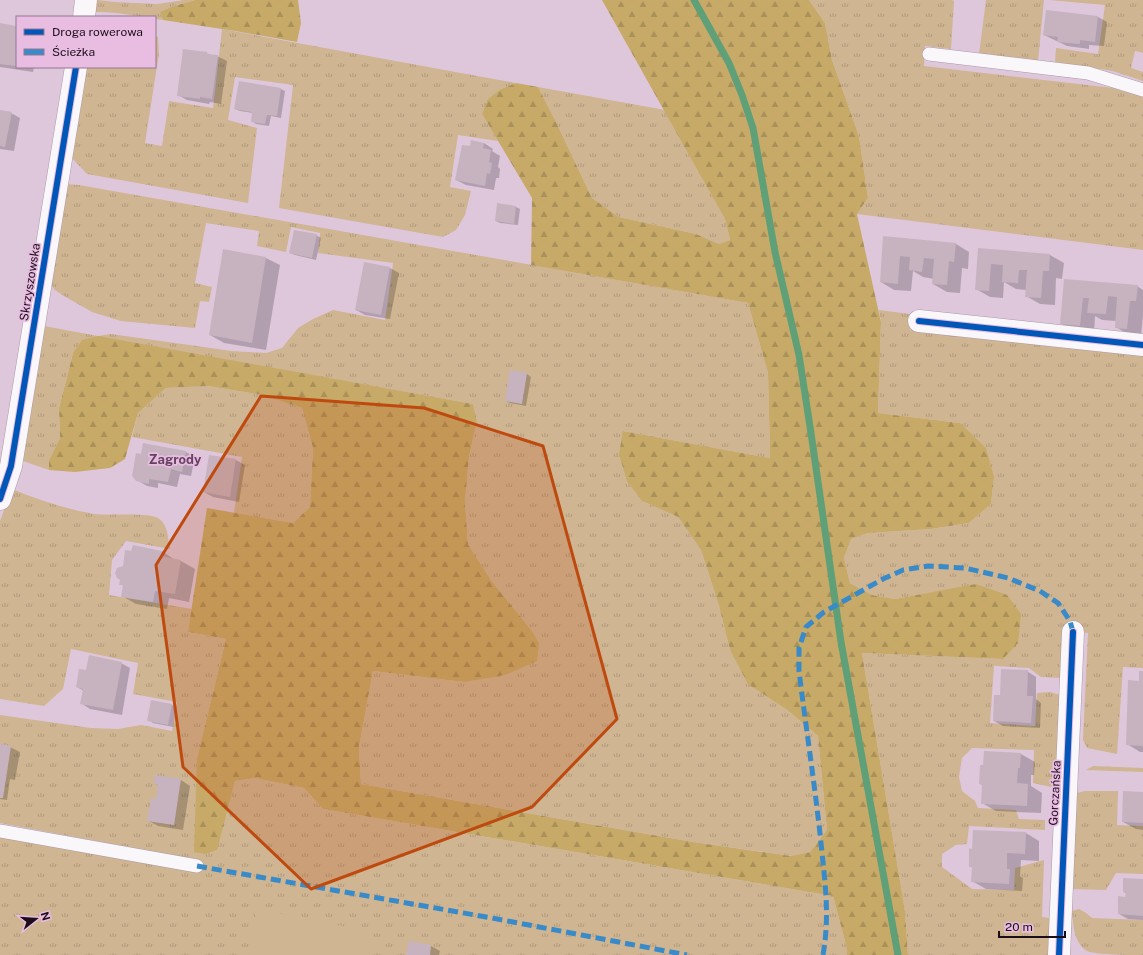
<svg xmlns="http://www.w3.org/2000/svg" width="1143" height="955" font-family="'Public Sans',sans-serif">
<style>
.grass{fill:url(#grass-tufts)}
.forest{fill:url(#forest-firs)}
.pitch{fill:#cfb591}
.shadow{fill:#0003}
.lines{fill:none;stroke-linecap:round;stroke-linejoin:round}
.stream{stroke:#5fa079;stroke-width:7}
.building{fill:#c7b3c0}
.lane-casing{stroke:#ab99a9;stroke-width:14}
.street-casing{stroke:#ab99a9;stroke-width:23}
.lane{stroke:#faf7fa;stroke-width:13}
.street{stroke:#faf7fa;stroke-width:22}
.quiet{stroke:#388ac9;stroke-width:5;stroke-dasharray:10 5;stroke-linecap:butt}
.cycleway-casing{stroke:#e8bde1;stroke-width:8}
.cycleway{stroke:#0057b8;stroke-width:6}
.marked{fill:#bf4a0f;fill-opacity:0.2;stroke:#bf4a0f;stroke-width:3;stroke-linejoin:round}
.labels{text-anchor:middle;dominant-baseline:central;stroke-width:3.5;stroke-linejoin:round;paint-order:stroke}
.street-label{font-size:12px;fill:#1c0d1a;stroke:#e8bde1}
.neighbourhood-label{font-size:13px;font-weight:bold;fill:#664261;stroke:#e8bde1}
</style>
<defs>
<pattern id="grass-tufts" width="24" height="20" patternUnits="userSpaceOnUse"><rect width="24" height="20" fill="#cfb591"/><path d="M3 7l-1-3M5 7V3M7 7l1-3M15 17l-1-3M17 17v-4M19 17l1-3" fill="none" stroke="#b19a7c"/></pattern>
<pattern id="forest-firs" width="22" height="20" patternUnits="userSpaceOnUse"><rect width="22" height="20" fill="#c7aa68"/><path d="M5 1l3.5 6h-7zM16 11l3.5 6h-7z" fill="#aa915a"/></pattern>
</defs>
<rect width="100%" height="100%" fill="#dec7db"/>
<!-- grass -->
<path class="grass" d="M97,0L115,2L157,4L184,0H195L171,7L160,12L163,20L155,19V17C135,17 115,11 95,12Z
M809,0H952L954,1L951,49L925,46L924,66L1113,88L1143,97V250L857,214L868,198L859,136L832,60L825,23Z
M986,0H1044L1038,61L979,54Z
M1049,0H1143V53L1135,51L1131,68L1143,72V81L1113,71L1055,62L1056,48L1098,54L1105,5Z
M222,29L516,83L501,89L482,114L498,141L458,135L450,187L471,191L465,215L456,230L443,237L279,208L293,85L235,77L228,120L257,128L248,203L87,174L71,157L86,67H155V36L158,37L159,53L145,143L162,146L169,101L213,108Z
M538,87L665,110L725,219L730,240L719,244L696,234L619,217L592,198L555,120Z
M66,184L79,185L748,303L768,373L770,458L623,431L642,501L678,517L701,550L719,606L730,650L786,709L818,736L827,830L810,852L792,856L693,842L361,784L359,747L373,671L464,682L492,582L468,544L465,502L469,457L477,421L473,404L350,382L73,353L59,408L60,438L49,460V470L23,461L22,448L44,326L98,336L111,334L232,351L266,353L282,348L298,328L313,319L333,310L385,320L393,263L318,253L320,233L291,227L286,252L257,246L259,231L206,223L195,283L212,287L209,302L200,301L195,328L121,321L92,312L64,296L55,290L50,283Z
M879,310L910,314V330L1143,356V668L1123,667L1117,754L1087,748L1083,740L1088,633L1063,630L1061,678L1041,677L1029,668L994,666L990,723L1035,726L1037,693L1050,692L1060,695L1056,788L1033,783L1034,750L972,748L962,758L959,777L962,791L975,801L978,808L1016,810L1019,819L1045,820V830L969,826L967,844L956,845L942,854V867L972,889L1014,890L1015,868L1044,860L1042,917L1050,918L1049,955H908L905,911L862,653L1003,659L936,592L895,599L872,595L850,583L844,558L851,539L868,533L931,529L969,523L991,504L994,477L960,423L878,413L881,322Z
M208,386L262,395L302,408L313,448L310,507L293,523L234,513L242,457L132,437L138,413L166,388Z
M12,489C39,500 66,509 94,514C109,516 147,512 158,518C168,524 168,538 170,549L126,541L112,560L109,595L192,609L188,632L226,639L197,758L227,809L235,781L255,778L304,788L323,809L833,896L846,945L847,955H0V836L193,859L0,823V715L91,728L118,729L141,725L172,731L177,702L133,694L138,663L71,649L63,689L44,706L0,699V521Z
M1093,766L1143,768V772L1086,770Z
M1085,791H1118L1117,825L1143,826V874L1116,873L1106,890L1072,889L1077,793Z
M1079,909L1086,913L1092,918L1143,920V955C1132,955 1095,955 1087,951C1074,943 1073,925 1072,911Z"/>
<!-- forest -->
<path class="forest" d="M195,0H298L301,23L297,42L235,31L163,20L160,12L171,7Z
M602,0H809L825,23L832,60L859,136L868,198L857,214L881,322L878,413L960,423L986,448L994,477L991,504L969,523L931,529L868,533L851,539L844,558L850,583L872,595L895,599L976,584L1007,595L1021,614L1018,643L1003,659L862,653L905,911L908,955H847L846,945L833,896L323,809L304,788L255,778L235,781L217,850L205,854L194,852L197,758L226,639L188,632L207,508L293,523L310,507L313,448L302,408L262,395L208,386L166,388L138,413L125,459L110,468L75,472L49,470V460L60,438L59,408L67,377L73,353L82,340L98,336L473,404L477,421L469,457L465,502L468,544L492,582L531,630L539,643L537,661L505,675L464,682L373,671L359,747L361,784L693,842L791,856L810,852L827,830L818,736L786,709L748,684L730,650L719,606L701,550L678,517L642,501L627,481L619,454L623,431L770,458L768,373L748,303L531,265L532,198L482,114L488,99L501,89L516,83L538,87L555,120L592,198L619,217L696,234L719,244L730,240L725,219Z"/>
<!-- pitch -->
<path class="pitch" d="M257,909L372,932L367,955H248Z"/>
<!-- shadow -->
<path class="shadow" d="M1047,11L1098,17L1107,22L1104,46L1089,45V49L1067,46L1044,35Z
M0,24L17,27V67H34L33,72L0,67Z
M206,53L211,55L217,56L227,61L221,104L210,102L209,104L187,100L178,95Z
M281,89L285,91L281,118L271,116L269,126L256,124L252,121L253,113L240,111L235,109Z
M0,111L11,113L20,118L14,151L0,149Z
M484,143L493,149L492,151L500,156L498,167L500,169L499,178H496L494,190L466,185L456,180Z
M498,205L516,207L520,209L518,225L500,223L496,221Z
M316,235L321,238L316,260L295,255L290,253Z
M884,237L956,244L969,252L968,269L962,268L960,293L947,292L933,284L934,279L923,277L913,271L911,291L894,290L881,282Z
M979,249L1050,255L1064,263L1062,279L1056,278L1055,305L1040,304L1026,296V290L1016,289L1004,282L1003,298L990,297L976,289Z
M224,250L266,258L280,265L266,350L224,343L210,335Z
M390,268L399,273L390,319L365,315L356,310Z
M1065,280L1137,286L1143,290V315L1141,336L1129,335L1116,327V321L1102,320L1095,316L1094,333L1075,332L1062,324Z
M511,371L527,374L531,377L526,406L510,403L506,401Z
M186,452L195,457L191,476L180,474L177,487L158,483V488L147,486L137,480Z
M236,460L245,465L239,502L213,497L204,492Z
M162,551L175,560L181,561L195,569L189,602L169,598L167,609L136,604L122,596L124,586L120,584Z
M121,663L130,668L122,715L90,709L81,703L84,691L77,687L87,671Z
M1027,671L1036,677V699L1041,703L1040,728L1003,726L994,721L1001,696Z
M1143,672V752H1140L1127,744L1140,682Z
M152,701L172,705L176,707L173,727L153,723L149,720Z
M0,745L10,747L20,752L15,780L10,779L7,800L0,799Z
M1021,754L1035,762L1034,775H1031V786L1042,793L1041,813L996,811L982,803L983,785L980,784Z
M156,777L181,780L190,786L183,830L158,826L149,821L157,800L159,786L155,784Z
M1143,793V830L1136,829L1123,822Z
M1026,833L1039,841V861L1021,860L1020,876L1023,878L1022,891L986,889L972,881L973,868L970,866Z
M1143,880V920L1128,919L1119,914L1126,898V893L1124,892Z
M410,942L431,946L440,951L439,955H407Z"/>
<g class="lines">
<!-- stream -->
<path class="stream" d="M694,0L729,63L742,95L753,128L775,252L799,355L811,433L841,642L898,955"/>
</g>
<!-- building -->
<path class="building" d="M1046,10L1098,16L1095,42L1080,40V44L1057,42L1058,37L1043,35Z
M0,23L17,26V66L0,64Z
M183,49L207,52V54L218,55L212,99L200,97V99L177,96Z
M239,81L281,88L277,116L267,115L265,124L251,122L252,112L234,109Z
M0,110L12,112L5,147L0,146Z
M471,140L484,143L483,148L491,150L489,162L492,163L490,174L487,173L485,186L455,180L462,145L470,146Z
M497,203L516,206L514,224L495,221Z
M294,230L317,234L312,258L289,253Z
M883,236L956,243L954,262L949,261L947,285L932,284L934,259L924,258L922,272L909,270L910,257L900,256L898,284L880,282Z
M978,248L1050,254L1049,271H1043L1041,298L1025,297L1027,270H1019L1018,283L1002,282L1003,265L991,264L989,291L975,290Z
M223,249L266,257L252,343L209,335Z
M364,262L390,267L381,315L355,310Z
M1064,279L1138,285L1136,301H1130L1127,329L1115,328L1117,297L1108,296L1106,314L1087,313L1089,298H1083L1080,326L1060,324Z
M510,370L527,373L522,404L505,401Z
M143,443L186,451L182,472L171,469L168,482L149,479V484L136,481L132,476L136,453L141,454Z
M209,455L236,459L230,497L203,492Z
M133,545L162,551L161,556L181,560L175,594L155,591L153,602L121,597L123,585H119L120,580L117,578L115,573L117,568L123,566L125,550L131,551Z
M89,655L122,662L113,710L80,704L83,689L76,687L79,669L86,670Z
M1001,669L1028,670L1027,696H1033L1031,723L993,721L994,695H1000Z
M1139,671H1143V746L1126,745L1128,680L1139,681Z
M151,700L172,704L168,725L147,721Z
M0,744L11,746L3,798H0Z
M984,751L1021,753L1020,768H1018L1017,783L1028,784L1027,806L981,804L982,784H979L980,765H983Z
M155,775L181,779L174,825L147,821L151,798L156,799L158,785L154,784Z
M1123,791L1143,792V823L1122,822Z
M973,830L1026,832L1025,854L1007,853V869H1010L1009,884L971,882L972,867H969V848L972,849Z
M1123,878L1143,879V916L1118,914V896L1125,897L1126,892H1123Z
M409,941L431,945L430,955H406Z"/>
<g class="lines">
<defs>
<path id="lane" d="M929,54L1088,73L1143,90
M0,831L197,866"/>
<path id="street" d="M84,17L86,0
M919,321L1143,345
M0,499L11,466L76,67
M1059,955L1073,632"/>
</defs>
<!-- lane casing -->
<use href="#lane" class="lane-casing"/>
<!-- street casing -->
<use href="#street" class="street-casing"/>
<!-- lane -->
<use href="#lane" class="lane"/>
<!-- street -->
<use href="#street" class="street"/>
<!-- quiet -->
<path class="quiet" d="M197,866L492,918L687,955
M823,955C830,915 825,883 821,843C815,786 806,728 799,671V648L806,627L824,612L883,579L903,570L928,566L965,568L1008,578L1040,591L1058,603L1070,621L1073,632"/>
<defs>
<path id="cycleway" d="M919,321L1143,345
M0,499L11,466L76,67
M1059,955L1073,632"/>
</defs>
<!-- cycleway casing -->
<use href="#cycleway" class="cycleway-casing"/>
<!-- cycleway -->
<use href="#cycleway" class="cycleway"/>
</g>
<!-- marked area -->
<path class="marked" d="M261,396L424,408L543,446L617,719L532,807L311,889L183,767L156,565Z"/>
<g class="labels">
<!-- street labels -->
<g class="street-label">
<text transform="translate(30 282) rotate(-81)">Skrzyszowska</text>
<text transform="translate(1055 793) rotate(-87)">Gorczańska</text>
</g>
<!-- neighbourhood labels -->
<g class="neighbourhood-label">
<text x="175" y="459">Zagrody</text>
</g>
</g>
<!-- legend -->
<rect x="16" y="16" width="140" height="52" fill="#e8bde1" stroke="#967791"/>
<rect x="24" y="29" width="20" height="6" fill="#0057b8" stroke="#967791"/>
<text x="52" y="36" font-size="12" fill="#1c0d1a">Droga rowerowa</text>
<rect x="24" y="49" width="20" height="6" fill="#388ac9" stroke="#967791"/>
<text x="52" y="56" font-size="12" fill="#1c0d1a">Ścieżka</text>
<!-- north arrow -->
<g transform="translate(36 919) rotate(73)" stroke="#e8bde1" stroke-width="3" paint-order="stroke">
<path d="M0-3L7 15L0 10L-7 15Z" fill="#1c0d1a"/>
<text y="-6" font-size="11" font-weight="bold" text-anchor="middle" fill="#1c0d1a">N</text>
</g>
<!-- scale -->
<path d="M999 931v6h66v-6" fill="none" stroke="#1c0d1a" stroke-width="2"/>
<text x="1005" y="931" font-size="12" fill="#1c0d1a" stroke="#e8bde1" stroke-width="3" paint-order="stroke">20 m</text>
</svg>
